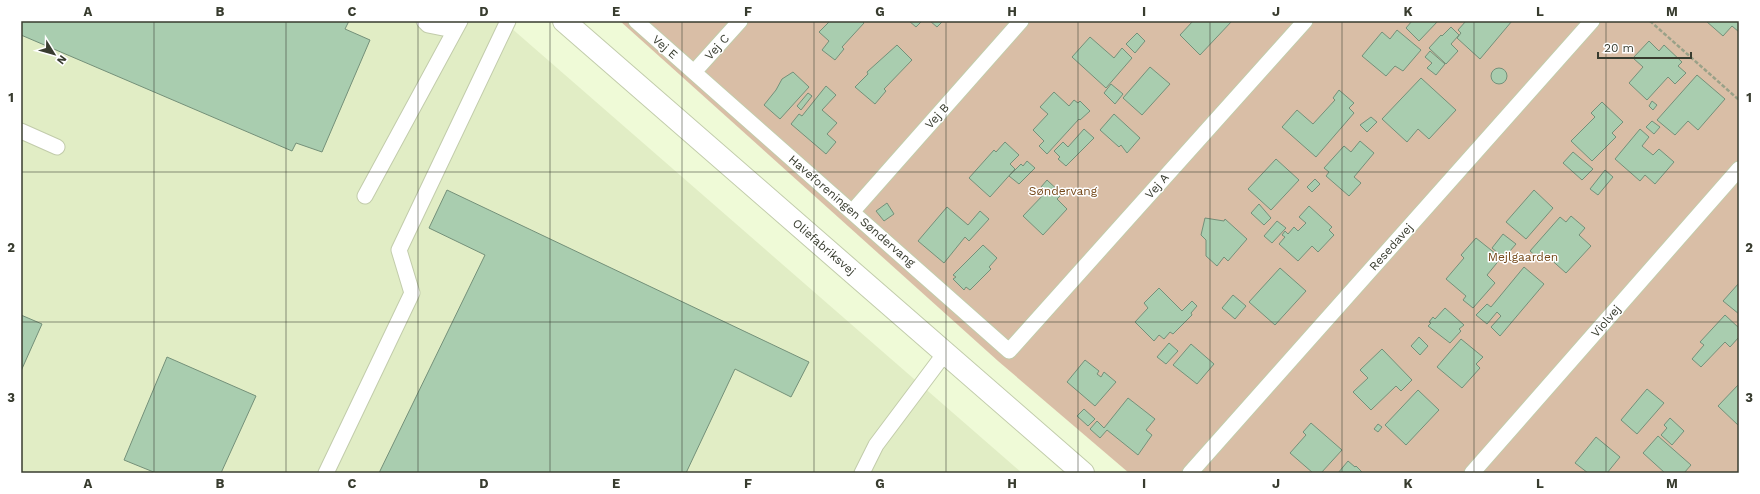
<svg xmlns="http://www.w3.org/2000/svg" width="1760" height="494" font-family="'Work Sans',sans-serif">
<style>
.built{fill:#e1edc5}
.green{fill:#d9bea6}
.building{fill:#a9cdaf;stroke:#749079}
.lines{fill:none;stroke-linecap:round;stroke-linejoin:round}
.lane-casing{stroke:#c2ccab;stroke-width:17}
.street-casing{stroke:#c2ccab;stroke-width:24}
.path{stroke:#99a188;stroke-width:2.5;stroke-dasharray:4 2;stroke-linecap:butt}
.lane{stroke:#fff;stroke-width:15}
.street{stroke:#fff;stroke-width:22}
.grid{fill:none;stroke:#383c2f;stroke-width:1;stroke-opacity:0.55}
.labels{text-anchor:middle;dominant-baseline:central;stroke-width:3;stroke-linejoin:round;paint-order:stroke}
.street-label{font-size:12px;fill:#383c2f;stroke:#fff}
.park-label{font-size:12px;fill:#744819;stroke:#fff}
.neatline{fill:none;stroke:#383c2f;stroke-width:1.5}
.grid-label{font-size:13px;text-anchor:middle;font-weight:bold;fill:#383c2f}
</style>
<rect width="100%" height="100%" fill="#effad7"/>
<!-- built -->
<path class="built" d="M21,21H503L1022,473H21Z"/>
<!-- green -->
<path class="green" d="M620,21H1739V473H1129L998,361Z"/>
<!-- building -->
<path class="building" d="M21,21H349L345,29L370,40L322,152L296,143L292,151L21,35Z
M830,21H862L864,23L842,47L844,49L835,60L822,50L829,41L819,32Z
M909,21H922L916,27Z
M930,21H943L937,27Z
M1193,21H1232L1200,55L1180,35Z
M1412,21H1438L1419,41L1406,28Z
M1466,21H1512L1480,59L1457,38L1461,33L1458,30Z
M1706,21H1739V32L1732,26L1723,36Z
M1451,27L1459,35L1451,44L1458,51L1446,64L1429,48L1441,35L1442,36Z
M1397,30L1421,50L1403,71L1395,66L1386,76L1362,56L1382,32L1390,39Z
M1137,33L1145,41L1135,53L1126,44Z
M1090,37L1114,58L1122,48L1132,58L1106,88L1072,57Z
M1649,41L1659,51L1664,45L1682,62L1678,66L1686,73L1675,84L1668,77L1647,100L1629,83L1643,67L1633,58Z
M897,45L912,60L884,89L886,91L875,104L855,87L868,74L867,72Z
M1430,51L1445,64L1436,75L1427,68L1432,63L1425,57Z
M1150,67L1170,84L1142,115L1123,98Z
M1491 76a8 8 0 1 1 16 0a8 8 0 1 1-16 0Z
M793,72L809,87L780,119L764,105L776,90L782,79Z
M1697,75L1725,99L1698,130L1688,121L1675,135L1657,120Z
M1421,78L1456,110L1429,139L1418,129L1407,142L1382,119Z
M1111,84L1123,94L1115,104L1104,93Z
M826,86L836,95L822,110L837,123L827,134L836,142L826,154L791,124L799,114L802,116Z
M1339,90L1354,103L1349,108L1354,113L1316,157L1282,127L1297,110L1313,124L1335,100L1333,98Z
M1054,92L1069,106L1074,100L1078,103L1080,101L1090,111L1080,120L1079,119L1047,154L1039,146L1044,141L1033,130L1048,114L1040,107Z
M808,93L812,96L801,110L797,106Z
M1652,101L1657,105L1653,110L1649,106Z
M1602,102L1623,122L1612,133L1616,137L1592,161L1571,141L1595,117L1591,113Z
M1114,114L1140,138L1127,153L1121,145L1119,147L1100,130Z
M1371,117L1377,122L1367,132L1360,125Z
M1652,121L1660,127L1654,134L1646,127Z
M1084,129L1094,138L1066,166L1058,159L1060,157L1054,151L1063,142L1068,147Z
M1640,129L1649,137L1642,146L1653,155L1659,149L1674,162L1655,184L1645,175L1640,181L1615,159Z
M1360,141L1374,153L1354,177L1361,183L1349,196L1326,176L1329,172L1324,168L1344,146L1351,152Z
M1005,142L1019,155L1010,164L1015,169L990,197L969,178L994,150L996,152Z
M1573,152L1593,169L1582,180L1563,163Z
M1276,159L1299,180L1271,210L1248,189Z
M1027,161L1035,168L1019,184L1009,176L1021,164L1023,166Z
M1605,170L1613,177L1598,195L1590,189Z
M1315,179L1320,184L1312,192L1307,187Z
M1047,180L1062,194L1057,199L1067,209L1043,235L1023,216L1046,192L1041,187Z
M447,190L809,362L791,397L735,369L686,473H379L485,255L429,228Z
M1534,190L1553,208L1526,239L1506,222Z
M887,203L894,214L884,221L876,211Z
M1259,204L1271,218L1264,225L1251,213Z
M1309,206L1332,227L1329,230L1334,235L1318,252L1312,246L1298,261L1279,244L1285,237L1282,235L1285,231L1288,234L1294,227L1298,231L1306,223L1299,217Z
M947,207L968,225L980,211L989,219L969,241L965,237L944,263L918,241Z
M1571,216L1585,228L1579,235L1591,246L1566,273L1547,256L1543,262L1530,251L1560,217L1566,222Z
M1205,218L1224,221L1225,219L1247,239L1228,261L1224,257L1217,266L1206,256V240L1201,235Z
M1277,221L1286,228L1272,243L1264,236Z
M1503,234L1516,244L1504,258L1492,248Z
M1476,238L1501,258L1487,275L1495,283L1473,308L1463,300L1466,296L1446,279L1464,258L1461,255Z
M983,245L997,258L989,267L991,269L970,290L966,287L964,290L953,279L956,277L953,275Z
M1524,267L1544,284L1500,336L1491,327L1501,316L1497,312L1487,324L1476,315L1487,304L1491,307Z
M1280,268L1306,291L1275,325L1249,302Z
M1739,283V314L1723,301Z
M1159,288L1182,311L1192,301L1197,306L1191,313L1192,315L1173,334L1170,332L1164,339L1159,335L1154,341L1135,322L1148,308L1144,303Z
M1233,295L1246,306L1235,319L1222,308Z
M1445,308L1464,325L1459,329L1461,331L1450,343L1428,326L1431,323L1429,322L1433,317L1435,319Z
M21,315L42,324L21,371Z
M1725,315L1739,328V337L1730,347L1725,342L1701,367L1692,359L1704,345L1700,342Z
M1419,337L1428,346L1420,355L1411,346Z
M1461,339L1483,357L1476,364L1480,368L1462,388L1437,367Z
M1169,343L1178,351L1166,364L1157,357Z
M1191,344L1214,364L1197,384L1173,365Z
M1382,349L1412,380L1401,391L1396,386L1371,410L1353,392L1368,378L1360,370Z
M167,357L256,396L221,473H156L124,460Z
M1085,360L1099,371L1097,374L1101,377L1104,372L1116,382L1095,406L1067,382Z
M1739,384V426L1718,406Z
M1647,389L1664,403L1637,434L1621,420Z
M1418,390L1439,410L1406,445L1385,425Z
M1128,398L1155,419L1146,430L1152,435L1138,455L1107,430L1100,438L1090,429L1097,421L1104,428Z
M1084,409L1095,419L1088,426L1077,416Z
M1670,418L1684,431L1672,445L1661,435L1667,428L1664,425Z
M1311,423L1342,450L1321,473H1313L1290,453L1306,435L1303,432Z
M1378,424L1382,427L1378,432L1374,429Z
M1658,436L1691,465L1684,473H1665L1643,453Z
M1596,437L1620,457L1607,473H1588L1575,463Z
M1348,461L1355,467L1356,466L1363,473H1338Z"/>
<g class="lines">
<defs>
<path id="lane" d="M424,21L428,25L443,28L454,21
M636,21L1009,351L1305,21
M694,72L740,21
M21,131L57,147
M365,196L460,21
M852,212L1021,21
M326,473L412,293L399,250L508,21
M862,473L876,445L945,353
M1190,473L1592,21
M1472,473L1739,169"/>
<path id="street" d="M564,21L1083,473"/>
</defs>
<!-- lane casing -->
<use href="#lane" class="lane-casing"/>
<!-- street casing -->
<use href="#street" class="street-casing"/>
<!-- path -->
<path class="path" d="M1650,21L1739,100"/>
<!-- lane -->
<use href="#lane" class="lane"/>
<!-- street -->
<use href="#street" class="street"/>
</g>
<!-- grid -->
<path class="grid" d="M154,21V473M286,21V473M418,21V473M550,21V473M682,21V473M814,21V473M946,21V473M1078,21V473M1210,21V473M1342,21V473M1474,21V473M1606,21V473M21,172H1739M21,322H1739"/>
<g class="labels">
<!-- street labels -->
<g class="street-label">
<text transform="translate(665 47) rotate(41)">Vej E</text>
<text transform="translate(717 47) rotate(-48)">Vej C</text>
<text transform="translate(937 116) rotate(-48)">Vej B</text>
<text transform="translate(1157 186) rotate(-48)">Vej A</text>
<text transform="translate(852 211) rotate(41)">Haveforeningen Søndervang</text>
<text transform="translate(824 247) rotate(41)">Oliefabriksvej</text>
<text transform="translate(1391 247) rotate(-48)">Resedavej</text>
<text transform="translate(1606 321) rotate(-49)">Violvej</text>
</g>
<!-- park labels -->
<g class="park-label">
<text x="1063" y="191">Søndervang</text>
<text x="1523" y="257">Mejlgaarden</text>
</g>
</g>
<!-- border -->
<rect width="1760" height="494" fill="none" stroke="#ffffff" stroke-width="44"/>
<!-- north arrow -->
<g transform="translate(54 54) rotate(127)" stroke="#ffffff" stroke-width="3" paint-order="stroke">
<path d="M0-3L7 15L0 10L-7 15Z" fill="#383c2f"/>
<text y="-6" font-size="11" font-weight="bold" text-anchor="middle" fill="#383c2f">N</text>
</g>
<!-- scale -->
<path d="M1598 52v6h93v-6" fill="none" stroke="#383c2f" stroke-width="2"/>
<text x="1604" y="52" font-size="12" fill="#383c2f" stroke="#ffffff" stroke-width="3" paint-order="stroke">20 m</text>
<rect x="22" y="22" width="1716" height="450" class="neatline"/>
<g class="grid-label">
<text x="88" y="16">A</text>
<text x="220" y="16">B</text>
<text x="352" y="16">C</text>
<text x="484" y="16">D</text>
<text x="616" y="16">E</text>
<text x="748" y="16">F</text>
<text x="880" y="16">G</text>
<text x="1012" y="16">H</text>
<text x="1144" y="16">I</text>
<text x="1276" y="16">J</text>
<text x="1408" y="16">K</text>
<text x="1540" y="16">L</text>
<text x="1672" y="16">M</text>
<text x="11" y="102">1</text>
<text x="1749" y="102">1</text>
<text x="11" y="252">2</text>
<text x="1749" y="252">2</text>
<text x="11" y="402">3</text>
<text x="1749" y="402">3</text>
<text x="88" y="488">A</text>
<text x="220" y="488">B</text>
<text x="352" y="488">C</text>
<text x="484" y="488">D</text>
<text x="616" y="488">E</text>
<text x="748" y="488">F</text>
<text x="880" y="488">G</text>
<text x="1012" y="488">H</text>
<text x="1144" y="488">I</text>
<text x="1276" y="488">J</text>
<text x="1408" y="488">K</text>
<text x="1540" y="488">L</text>
<text x="1672" y="488">M</text>
</g>
</svg>
